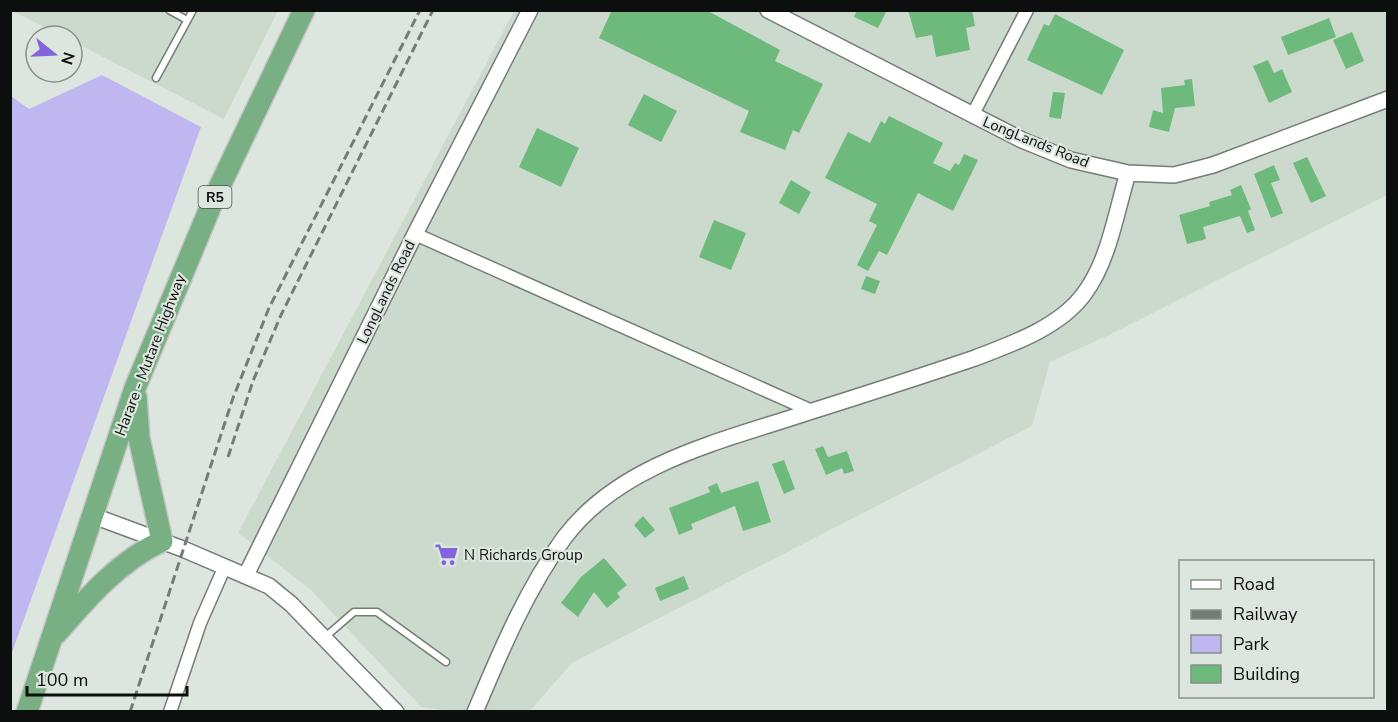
<svg xmlns="http://www.w3.org/2000/svg" width="1398" height="722" font-family="'Nunito Sans',sans-serif">
<style>
.built{fill:#ccdacd}
.green{fill:#c0b6f0}
.building{fill:#6eb97c}
.lines{fill:none;stroke-linecap:round;stroke-linejoin:round}
.service-casing{stroke:#757d76;stroke-width:9}
.minor-casing{stroke:#757d76;stroke-width:15}
.tertiary-casing{stroke:#757d76;stroke-width:18}
.trunk-casing{stroke:#c5c5c5;stroke-width:24}
.service{stroke:#fff;stroke-width:6}
.minor{stroke:#fff;stroke-width:12}
.tertiary{stroke:#fff;stroke-width:15}
.trunk{stroke:#78af83;stroke-width:21}
.rail{stroke:#757b76;stroke-width:3;stroke-dasharray:9 4.5;stroke-linecap:butt}
.labels{text-anchor:middle;dominant-baseline:central;stroke-width:4.5;stroke-linejoin:round;paint-order:stroke}
.shield{fill:#dde6de;stroke:#4b504c;stroke-width:1.5}
.shield-label{font-size:14px;font-weight:bold;fill:#0c0f0d}
.street-label{font-size:15px;fill:#0c0f0d;stroke:#dde6de}
.poi-label{font-size:15px;fill:#0c0f0d;stroke:#dde6de;text-anchor:start}
</style>
<rect width="100%" height="100%" fill="#dde6de"/>
<!-- built -->
<path class="built" d="M12,11H278L224,119L72,41V36H62Z
M514,11H1387V195L1109,335L1050,362L1032,426L572,663L530,711L456,712L421,707L311,590L238,533Z"/>
<!-- green -->
<path class="green" d="M102,75L201,127L11,655V96L29,109Z"/>
<!-- building -->
<path class="building" d="M612,10H706L780,50L775,61L823,84L799,133L793,130L785,150L740,132L749,111L599,38Z
M857,10H887L878,28L854,17Z
M908,10H972L975,26L966,28L970,50L936,57L932,35L916,38Z
M1055,14L1124,50L1102,95L1027,60L1044,24L1049,26Z
M1329,18L1336,37L1288,55L1281,37Z
M1352,32L1364,61L1346,69L1333,40Z
M1268,60L1274,73L1282,69L1292,92L1269,103L1253,66Z
M1192,79L1195,106L1175,108L1169,132L1149,127L1153,110L1163,113L1161,88L1185,85L1184,80Z
M1053,92L1065,93L1061,119L1049,117Z
M644,94L677,111L661,142L628,125Z
M889,116L943,143L933,163L950,171L955,163L959,165L964,154L978,160L953,211L918,193L887,255L879,251L868,271L857,265L877,225L869,221L877,204L825,178L848,132L870,143L881,121L885,124Z
M537,128L579,148L561,187L519,167Z
M1307,157L1326,196L1311,203L1293,163Z
M1274,165L1280,180L1271,183L1283,213L1271,218L1254,174Z
M791,180L811,192L799,214L779,203Z
M1241,185L1251,209L1248,211L1255,230L1247,233L1240,216L1203,227L1206,239L1187,244L1179,215L1210,206L1209,202L1232,195L1230,190Z
M714,220L746,233L731,270L699,257Z
M866,276L880,281L875,294L861,289Z
M823,446L828,457L847,451L854,471L844,474L842,468L826,475L815,449Z
M784,460L795,489L784,494L772,464Z
M758,481L771,522L743,531L735,506L691,524L693,529L679,535L669,508L710,492L708,487L717,483L721,493Z
M643,516L655,530L645,538L634,525Z
M604,558L627,585L617,593L620,597L607,608L594,592L578,617L561,603L581,577Z
M684,576L689,589L660,601L655,588Z"/>
<g class="lines">
<defs>
<path id="service" d="M169,10L187,20
M156,78L193,10
M324,638L354,612H377L446,662"/>
<path id="minor" d="M972,116L1027,10
M415,234L812,411
M170,712L200,623L225,566"/>
<path id="tertiary" d="M768,10L1022,140L1071,160L1128,173L1174,175L1213,165L1388,99
M91,515L183,549L269,586L291,604L396,712
M246,575L415,234L530,10
M475,712C500,653 526,590 564,538C620,463 722,441 806,413C863,395 919,377 975,358C1012,344 1060,327 1084,294C1109,261 1116,212 1128,173"/>
<path id="trunk" d="M56,634C87,598 119,561 162,541L139,438L136,397
M27,712L135,388L215,196L304,10"/>
</defs>
<!-- service casing -->
<use href="#service" class="service-casing"/>
<!-- minor casing -->
<use href="#minor" class="minor-casing"/>
<!-- tertiary casing -->
<use href="#tertiary" class="tertiary-casing"/>
<!-- trunk casing -->
<use href="#trunk" class="trunk-casing"/>
<!-- service -->
<use href="#service" class="service"/>
<!-- minor -->
<use href="#minor" class="minor"/>
<!-- tertiary -->
<use href="#tertiary" class="tertiary"/>
<!-- trunk -->
<use href="#trunk" class="trunk"/>
<!-- rail -->
<path class="rail" d="M228,457L253,381L281,315L433,10
M130,712L233,398L269,308L420,10"/>
</g>
<!-- icons -->
<defs>
<symbol id="supermarket-bare" viewBox="-9 -9 18 18"><path d="M-6-5.5h2.5l.6 2H6L4.5 2H-2.5L-4.4-4H-6ZM-1.5 3.2a1.3 1.3 0 1 0 .1 0ZM3 3.2a1.3 1.3 0 1 0 .1 0Z" fill="#8463de" stroke="#dde6de" stroke-width="2.5" paint-order="stroke"/></symbol>
</defs>
<g fill-rule="evenodd">
<use href="#supermarket-bare" x="430" y="538" width="33" height="33"/>
</g>
<g class="labels">
<!-- shield labels -->
<rect class="shield" x="198.5" y="186" width="33" height="22" rx="4.5"/>
<g class="shield-label">
<text x="215" y="197">R5</text>
</g>
<!-- street labels -->
<g class="street-label">
<text transform="translate(1036 142) rotate(22)">LongLands Road</text>
<text transform="translate(386 292) rotate(-64)">LongLands Road</text>
<text transform="translate(150 355) rotate(-69)">Harare - Mutare Highway</text>
</g>
<!-- poi labels -->
<g class="poi-label">
<text x="464" y="555">N Richards Group</text>
</g>
</g>
<!-- border -->
<rect width="1398" height="722" fill="none" stroke="#0c0f0d" stroke-width="24"/>
<!-- legend -->
<rect x="1179" y="560" width="195" height="138" fill="#dde6de" stroke="#89908a" stroke-width="1.5"/>
<rect x="1191" y="580" width="30" height="9" fill="#ffffff" stroke="#89908a" stroke-width="1.5"/>
<text x="1233" y="590" font-size="18" fill="#0c0f0d">Road</text>
<rect x="1191" y="610" width="30" height="9" fill="#757b76" stroke="#89908a" stroke-width="1.5"/>
<text x="1233" y="620" font-size="18" fill="#0c0f0d">Railway</text>
<rect x="1191" y="635" width="30" height="18" fill="#c0b6f0" stroke="#89908a" stroke-width="1.5"/>
<text x="1233" y="650" font-size="18" fill="#0c0f0d">Park</text>
<rect x="1191" y="665" width="30" height="18" fill="#6eb97c" stroke="#89908a" stroke-width="1.5"/>
<text x="1233" y="680" font-size="18" fill="#0c0f0d">Building</text>
<!-- north arrow -->
<g transform="translate(54 54) rotate(108)"><circle r="28" fill="#dde6de" stroke="#89908a" stroke-width="1.5"/>
<path d="M0-4.5L10 22L0 15L-10 22Z" fill="#8463de"/>
<text y="-9" font-size="16" font-weight="bold" text-anchor="middle" fill="#0c0f0d">N</text>
</g>
<!-- scale -->
<path d="M27 686v9h160v-9" fill="none" stroke="#0c0f0d" stroke-width="3"/>
<text x="36" y="686" font-size="18" fill="#0c0f0d" stroke="#dde6de" stroke-width="4.5" paint-order="stroke">100 m</text>
</svg>
